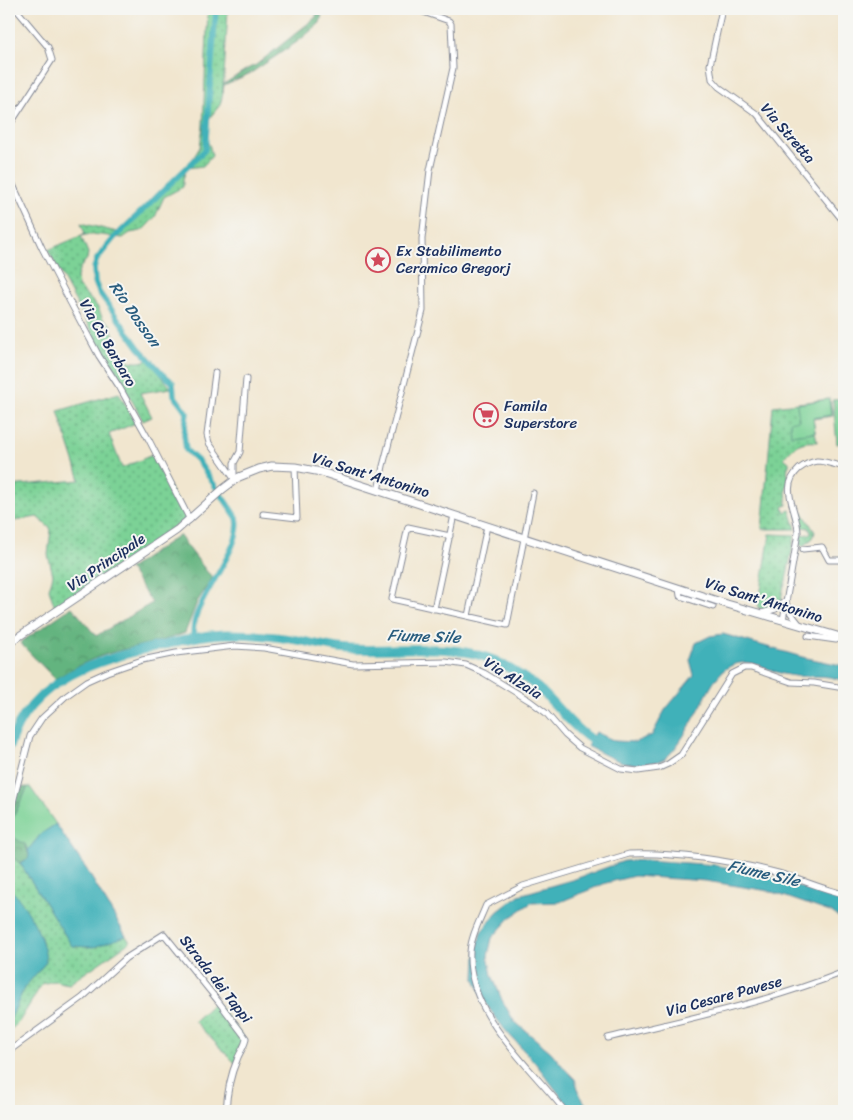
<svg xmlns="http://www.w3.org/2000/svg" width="853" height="1120" font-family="Sriracha,sans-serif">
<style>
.grass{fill:url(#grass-dots);stroke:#4b807a}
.forest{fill:url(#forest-crowns);stroke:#40726e}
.green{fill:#7bd296;stroke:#4b807a}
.water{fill:#41b1b9;stroke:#2e708c}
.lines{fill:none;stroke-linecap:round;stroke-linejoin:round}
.canal{stroke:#41b1b9;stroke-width:5.5}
.river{stroke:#41b1b9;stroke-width:9}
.minor-casing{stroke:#868a96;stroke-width:7}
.secondary-casing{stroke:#868a96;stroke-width:9}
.minor{stroke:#fff;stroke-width:5}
.secondary{stroke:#fff;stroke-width:7}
.labels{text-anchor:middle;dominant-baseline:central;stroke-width:4;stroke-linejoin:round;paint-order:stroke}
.street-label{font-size:15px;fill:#1b2f5e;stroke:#f6f6f2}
.poi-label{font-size:15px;fill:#1b2f5e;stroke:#f6f6f2;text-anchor:start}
.water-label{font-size:16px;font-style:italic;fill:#285c7e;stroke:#f6f6f2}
</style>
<defs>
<pattern id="grass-dots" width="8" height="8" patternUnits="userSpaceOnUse" patternTransform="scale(1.25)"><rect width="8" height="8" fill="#7bd296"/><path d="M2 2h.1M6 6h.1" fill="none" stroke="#64ab7e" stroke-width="1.8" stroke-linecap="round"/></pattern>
<pattern id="forest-crowns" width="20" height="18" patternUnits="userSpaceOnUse" patternTransform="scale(1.25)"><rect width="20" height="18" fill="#64b47f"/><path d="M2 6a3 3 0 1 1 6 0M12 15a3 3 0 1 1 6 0" fill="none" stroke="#52936b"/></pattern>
</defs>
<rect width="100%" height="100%" fill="#f6f6f2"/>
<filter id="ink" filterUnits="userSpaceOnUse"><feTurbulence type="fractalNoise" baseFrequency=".02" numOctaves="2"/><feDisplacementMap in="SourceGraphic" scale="10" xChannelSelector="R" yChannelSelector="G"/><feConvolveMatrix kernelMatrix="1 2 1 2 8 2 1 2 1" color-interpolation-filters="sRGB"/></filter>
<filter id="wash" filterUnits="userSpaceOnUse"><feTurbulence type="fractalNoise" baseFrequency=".0096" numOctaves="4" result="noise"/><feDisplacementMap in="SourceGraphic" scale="20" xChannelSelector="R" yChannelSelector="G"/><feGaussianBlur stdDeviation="1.12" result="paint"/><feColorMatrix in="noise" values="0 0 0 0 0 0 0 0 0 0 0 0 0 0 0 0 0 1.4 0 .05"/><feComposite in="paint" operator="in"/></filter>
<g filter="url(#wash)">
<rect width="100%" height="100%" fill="#f1e6cf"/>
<!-- grass -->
<path class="grass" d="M208,9H228L223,93L220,105L204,125V134L210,147L212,156L203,166L187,168L183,179V187L164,197L155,217L145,228L141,231L130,233L123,238C109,237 95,232 81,236L88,253L87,259L80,268L77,277L78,286L97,306L103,319L110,324L115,339L114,353C125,360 136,366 148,359L171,388L140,393L152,417L143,421L123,384L110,366L48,250L85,234L81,223L117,232L192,160L200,147L203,125Z
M119,393L136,423L109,434L122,468L152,455L186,519L55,608L49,589L53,575L48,555L51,529L37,517L9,522V486L80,480L58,411Z
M830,399L833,416L813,419L817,442C802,440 792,446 784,458L789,462V466H788L787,474L789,475L786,490L787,505L783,507L785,512L790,510L796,529H762L773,406Z
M803,513L815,532L813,538L803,546L799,544L801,535L810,534L811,532L809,528L801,527L797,515Z
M770,534L795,535L785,585H784L781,599H783C777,609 768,610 758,608Z
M9,855L20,863L72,946L126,936L130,942L69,984L54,981L42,984L19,1022L9,1031V1021L11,1018L24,988L46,962L41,937L25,909L9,888Z
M210,994L246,1041L235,1063L194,1021L215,1002Z"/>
<!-- forest -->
<path class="forest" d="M317,9H323L320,23L300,40L251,73L224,85L223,93V84C235,78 244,69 256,65L316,17Z
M179,535L208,573L213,577L197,602L185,633C160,643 133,646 107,654C88,660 72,669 55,679L23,646L21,642L72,607L96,636L152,603L129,569Z
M28,787C21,800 15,813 9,826V788Z
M9,829L25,844L29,855L28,859L20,863L9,855Z"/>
<!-- green -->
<path class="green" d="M829,399L831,415L813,418L815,432L791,435L790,422L799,420L797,404Z
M844,399V443L837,444L833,400Z
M28,787H30L56,824L41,834L28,850L25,844C17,840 9,835 9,826Z"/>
<!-- water -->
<path class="water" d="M723,634L802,657L841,665L844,667V682C827,672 807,679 788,675C772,673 757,660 740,663C722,666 714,681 706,696C699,710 677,752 664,759C656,764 635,765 626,763C613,760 600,752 587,746L596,732L615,741L635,742L652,735L665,710L694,675L690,660L696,643L710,636Z
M56,824L87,870L126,936L123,937L94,947L72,946L20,863L28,859L29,855L28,850L41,834Z
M645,860L716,865L775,878L835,899L844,900V921L833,913L769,891L706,881L634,876L606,883L560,902L531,903L511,917L492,938L488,956L492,975L502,1000L514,1021L551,1052L565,1069L575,1079L580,1095L590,1111H572L536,1064L505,1030L485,1003L475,979L476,953L481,932L497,912L519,895L575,879L624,861Z
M9,888C26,904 45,938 46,962L24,988L11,1018L9,1021Z"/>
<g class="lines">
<!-- canal -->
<path class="canal" d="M193,638C193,632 193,625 195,619C202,592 244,544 237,518L198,461L186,450L184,434L187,413L174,395L173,383L170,380L165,376L139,348L99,292L95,282L94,268L97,259L114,238L205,150L216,9"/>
<!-- river -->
<path class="river" d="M9,747C30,678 101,658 164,645C185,640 205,634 227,634C247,634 270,636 291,639C311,642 330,648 350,649C399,652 449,641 496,661C508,667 527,679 537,687C559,706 575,733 601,745"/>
</g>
</g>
<g filter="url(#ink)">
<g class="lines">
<defs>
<path id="minor" d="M722,9L710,65L712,79L719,87L757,114L844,222
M9,126L52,60L48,47L16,9
M9,176L42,248L70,302L99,356L120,388L149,440L190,520
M215,373L207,435L209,443L235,480
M234,479V463L240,452L246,379
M378,491L383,466L423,311L422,239L430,170L453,68L451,24L449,21L415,9
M263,514L297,518L295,467
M450,536L408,527L392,599L507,625L533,493
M803,549L822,547L829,560H844
M679,589L680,596L713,607
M786,603L790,612L800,625
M434,609L454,515
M762,613L776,609L785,601
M468,616L487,526
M783,620L798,533C798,510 778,488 799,469C804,465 811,462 817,461C827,461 835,466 844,466
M808,636L836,640L841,637
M9,818L30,736L42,718L66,696L87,681L107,672L142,660L176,653L235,646L264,648L353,664L446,662L466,665L484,673L530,701L546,713L565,735L580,748L621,769L638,771L659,768L668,764L681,755L732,674L744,668H751L791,682L814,683L844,688
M608,1038C688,1019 768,1002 844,972
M9,1051L82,998L126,958L164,934L218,1001L246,1038C246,1045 239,1053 237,1060C230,1076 227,1094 226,1111
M565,1111C530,1066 467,1015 470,952C471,936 480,920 486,905L523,886L629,854C675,852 733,861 778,873C801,879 821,889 844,894"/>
<path id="secondary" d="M9,643L177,530L223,489L239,477L259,469L272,466L295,467L321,472L727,604L844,638"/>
</defs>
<!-- minor casing -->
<use href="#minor" class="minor-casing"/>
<!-- secondary casing -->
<use href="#secondary" class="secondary-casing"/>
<!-- minor -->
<use href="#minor" class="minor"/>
<!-- secondary -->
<use href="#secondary" class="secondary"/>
</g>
</g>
<!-- icons -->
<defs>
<symbol id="sight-ring" viewBox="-11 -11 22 22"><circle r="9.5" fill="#f6f6f2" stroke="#d1495b" stroke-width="1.5"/><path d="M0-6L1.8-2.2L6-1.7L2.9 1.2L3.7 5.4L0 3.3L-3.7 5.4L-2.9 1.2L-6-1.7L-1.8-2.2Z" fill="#d1495b"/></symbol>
<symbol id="supermarket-ring" viewBox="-11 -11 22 22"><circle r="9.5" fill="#f6f6f2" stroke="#d1495b" stroke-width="1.5"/><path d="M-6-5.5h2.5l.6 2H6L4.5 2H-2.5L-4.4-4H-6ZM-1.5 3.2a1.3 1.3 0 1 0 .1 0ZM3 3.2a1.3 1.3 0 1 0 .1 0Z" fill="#d1495b"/></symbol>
</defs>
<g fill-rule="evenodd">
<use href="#sight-ring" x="364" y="246" width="28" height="28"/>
<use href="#supermarket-ring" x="472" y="401" width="28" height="28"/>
</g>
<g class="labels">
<!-- street labels -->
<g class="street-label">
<text transform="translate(788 133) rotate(49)">Via Stretta</text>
<text transform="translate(108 343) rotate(60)">Via Cà Barbaro</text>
<text transform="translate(371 475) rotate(17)">Via Sant'Antonino</text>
<text transform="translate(106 562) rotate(-34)">Via Principale</text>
<text transform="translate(764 600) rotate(17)">Via Sant'Antonino</text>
<text transform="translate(513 678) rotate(32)">Via Alzaia</text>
<text transform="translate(216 979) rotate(52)">Strada dei Tappi</text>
<text transform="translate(724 996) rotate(-15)">Via Cesare Pavese</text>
</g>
<!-- poi labels -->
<g class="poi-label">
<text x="396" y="251">Ex Stabilimento<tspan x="396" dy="17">Ceramico Gregorj</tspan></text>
<text x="504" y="406">Famila<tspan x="504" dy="17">Superstore</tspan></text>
</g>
<!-- water labels -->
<g class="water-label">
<text transform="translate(135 314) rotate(55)">Rio Dosson</text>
<text transform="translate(424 636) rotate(2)">Fiume Sile</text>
<text transform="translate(764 873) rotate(13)">Fiume Sile</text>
</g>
</g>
<!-- margin -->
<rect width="853" height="1120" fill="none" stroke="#f6f6f2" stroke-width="30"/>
</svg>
